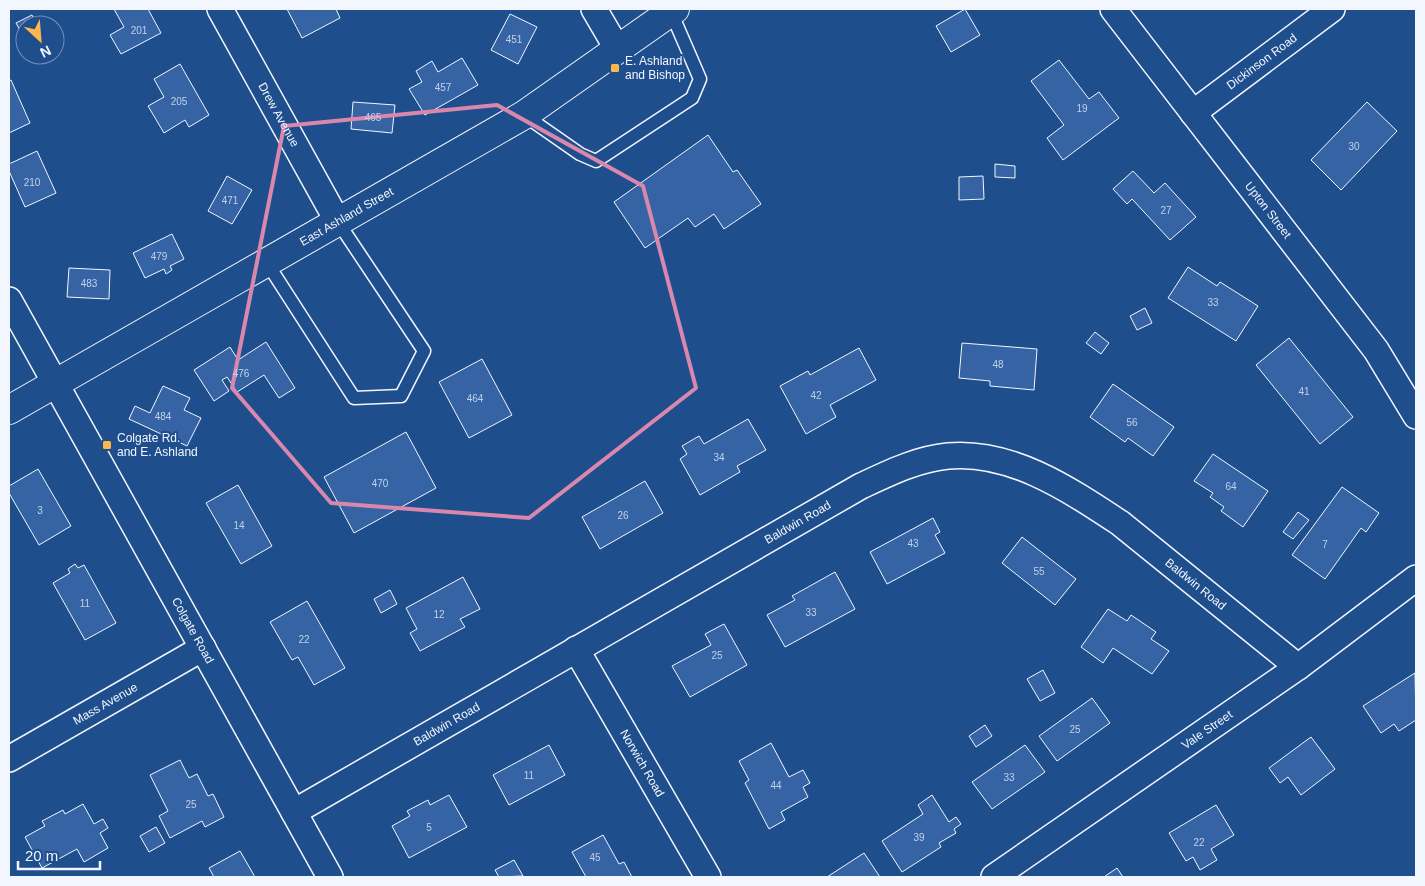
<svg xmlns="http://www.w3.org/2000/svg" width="1425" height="886" font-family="Helvetica,sans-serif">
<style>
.building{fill:#3563a3;stroke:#f2f6ff}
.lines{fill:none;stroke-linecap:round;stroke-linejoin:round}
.lane-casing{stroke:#f2f6ff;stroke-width:15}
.street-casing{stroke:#f2f6ff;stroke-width:28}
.secondary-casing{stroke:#f2f6ff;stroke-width:30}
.lane{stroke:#1f4e8c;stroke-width:12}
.street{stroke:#1f4e8c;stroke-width:25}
.secondary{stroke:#1f4e8c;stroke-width:28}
.marked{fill:none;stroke:#da87ad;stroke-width:4;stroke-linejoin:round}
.poi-dot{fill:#ffb74d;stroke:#1f4e8c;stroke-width:2}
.labels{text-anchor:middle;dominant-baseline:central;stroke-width:4;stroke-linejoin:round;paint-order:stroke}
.number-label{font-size:10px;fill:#c3d1e8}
.poi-label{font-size:12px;fill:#f2f6ff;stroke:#1f4e8c;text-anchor:start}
.street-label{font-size:12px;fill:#f2f6ff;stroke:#1f4e8c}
</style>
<rect width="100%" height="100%" fill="#1f4e8c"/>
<!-- building -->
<path class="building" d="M114,9H148L161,33L121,54L110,35L124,27Z
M287,9H336L340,18L302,38Z
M965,9L980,35L951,52L936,26Z
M510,14L537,27L518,64L491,50Z
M32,15L37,25H25L24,37L16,23Z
M462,58L478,85L425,115L409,89L422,82L416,71L432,61L438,72Z
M1059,60L1089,99L1099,92L1119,118L1063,160L1047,138L1064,125L1031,81Z
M180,64L209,115L189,127L185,120L164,133L148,106L164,97L154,79Z
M11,80L30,123L9,133V81Z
M353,102L395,105L392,133L351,129Z
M1367,102L1397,131L1341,190L1311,160Z
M708,135L733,172L737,170L761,204L724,229L714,214L695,227L688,218L645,248L614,202Z
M37,151L56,193L25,207L9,171V164Z
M995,164L1015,166V178L995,177Z
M1133,171L1154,193L1165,183L1196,217L1170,240L1132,199L1127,204L1113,189Z
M227,176L252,190L232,224L208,211Z
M983,176L984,199L959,200V177Z
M172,234L184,259L170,266L172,270L166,274L164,269L145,278L133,253Z
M1188,267L1217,286L1220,282L1258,306L1236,341L1168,298Z
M69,268L110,270L109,299L67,297Z
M1145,308L1152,323L1137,330L1130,316Z
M1095,332L1109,343L1101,354L1086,343Z
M1289,338L1353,417L1320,444L1256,365Z
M266,342L295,388L279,398L264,375L237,392L227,377L222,380L229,391L214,401L194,370L230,347L238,360Z
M962,343L1037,349L1034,390L990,386V381L959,378Z
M859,348L876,380L830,405L836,417L806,434L780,386L808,371L810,375Z
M482,359L512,415L469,438L439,382Z
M1113,384L1174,427L1153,456L1128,438L1125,442L1090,417Z
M163,386L190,398L184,410L201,418L187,446L129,419L135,406L150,413Z
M748,419L766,450L737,466L740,472L700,495L680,459L687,454L682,446L699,436L704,444Z
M406,432L436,488L354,533L324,477Z
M1213,454L1268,491L1243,527L1221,511L1224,507L1210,497L1213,493L1194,481Z
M38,469L71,526L39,545L9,493V486Z
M645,481L663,513L600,549L582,517Z
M238,485L272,546L241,564L206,503Z
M1342,487L1379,513L1366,532L1361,528L1325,579L1292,555Z
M1298,512L1309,520L1293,539L1283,532Z
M933,518L940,532L935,535L945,553L887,584L870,552Z
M1022,537L1076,579L1055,605L1002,563Z
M75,564L78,568L84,565L116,623L85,640L53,583L70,573L68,569Z
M835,572L855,609L785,647L767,615L795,600L792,596Z
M463,577L480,609L460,619L465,627L420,651L410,633L417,629L406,608Z
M390,590L397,604L381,613L374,599Z
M307,601L345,668L314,685L298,657L292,660L270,622Z
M1108,609L1127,621L1131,615L1156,632L1151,639L1169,651L1152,674L1113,648L1103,663L1081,647Z
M724,624L747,665L690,697L672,666L711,645L705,634Z
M1043,670L1055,693L1040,701L1027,679Z
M1415,673L1416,720L1399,731L1394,724L1381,733L1363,706Z
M1092,698L1110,723L1057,761L1039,736Z
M985,725L992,736L976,747L969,736Z
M1311,737L1335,769L1301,795L1288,777L1280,783L1269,768Z
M771,743L789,777L803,770L810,783L803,787L808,797L781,812L785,820L769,829L745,783L749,780L739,761Z
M549,745L565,775L509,805L493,775Z
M1025,745L1045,772L992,809L972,782Z
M180,760L189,778L197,774L208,796L213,794L224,817L205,827L202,821L170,838L159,816L168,811L150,775Z
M449,795L467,827L409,858L392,826L410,816L407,811L428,800L430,805Z
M932,795L949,822L956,817L961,824L954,829L956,833L939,843L941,847L902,872L882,841L923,814L918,805Z
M83,804L94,824L103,819L108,828L100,833L108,848L84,862L77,849L42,868L25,837L45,826L42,821L63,810L65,814Z
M1216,805L1234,835L1211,849L1217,860L1200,870L1193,857L1186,861L1169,833Z
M156,827L165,843L149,852L140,836Z
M603,835L619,864L624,862L632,877H586L572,852Z
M240,851L255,877H214L209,868Z
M864,853L880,877H827Z
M514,860L523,876L499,877L495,870Z
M1117,868L1123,877H1104Z"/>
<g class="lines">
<defs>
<path id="lane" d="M524,115L580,154L596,161L692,98L700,79L671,12
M267,263L354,398L401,396L424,351L338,222"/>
<g id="street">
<path id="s1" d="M220,9L338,222"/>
<path d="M594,9L618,50"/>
<path id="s2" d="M1113,9L1376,350L1416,416"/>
<path id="s3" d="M1193,113L1332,9"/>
<path id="s4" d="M9,300L330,877"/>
<path id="s5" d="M576,649L708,877"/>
<path id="s6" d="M9,759L203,648"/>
<path id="s7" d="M294,812L861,486C889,473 917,459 948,456C1011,450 1070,490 1120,523L1298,667"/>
<path id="s8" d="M994,877L1298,667L1416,578"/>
</g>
<g id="secondary">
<path id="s9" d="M9,410L524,115L675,9"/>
</g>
</defs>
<!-- lane casing -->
<use href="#lane" class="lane-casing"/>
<!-- street casing -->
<use href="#street" class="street-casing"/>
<!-- secondary casing -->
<use href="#secondary" class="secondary-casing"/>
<!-- lane -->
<use href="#lane" class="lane"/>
<!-- street -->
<use href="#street" class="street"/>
<!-- secondary -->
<use href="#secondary" class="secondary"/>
</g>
<!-- marked area -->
<path class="marked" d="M497,105L643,186L696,388L529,518L331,503L232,388L284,126Z"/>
<!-- markers -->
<g class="poi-dot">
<rect x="610" y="63" width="10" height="10" rx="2.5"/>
<rect x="102" y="440" width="10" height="10" rx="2.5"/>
</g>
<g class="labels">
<!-- number labels -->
<g class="number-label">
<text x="139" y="30">201</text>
<text x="514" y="39">451</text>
<text x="443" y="87">457</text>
<text x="179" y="101">205</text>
<text x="1082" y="108">19</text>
<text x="373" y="117">465</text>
<text x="1354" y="146">30</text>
<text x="32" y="182">210</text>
<text x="230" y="200">471</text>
<text x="1166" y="210">27</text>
<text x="159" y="256">479</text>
<text x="89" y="283">483</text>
<text x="1213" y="302">33</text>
<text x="998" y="364">48</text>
<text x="241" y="373">476</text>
<text x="1304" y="391">41</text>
<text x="816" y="395">42</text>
<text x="475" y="398">464</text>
<text x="163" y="416">484</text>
<text x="1132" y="422">56</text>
<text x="719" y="457">34</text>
<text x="380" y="483">470</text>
<text x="1231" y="486">64</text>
<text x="40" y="510">3</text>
<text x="623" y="515">26</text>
<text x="239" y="525">14</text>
<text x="913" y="543">43</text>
<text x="1325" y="544">7</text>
<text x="1039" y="571">55</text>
<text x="85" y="603">11</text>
<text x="811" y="612">33</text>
<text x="439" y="614">12</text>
<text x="304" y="639">22</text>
<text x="717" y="655">25</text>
<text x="1075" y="729">25</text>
<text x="529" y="775">11</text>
<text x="1009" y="777">33</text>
<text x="776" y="785">44</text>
<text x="191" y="804">25</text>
<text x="429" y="827">5</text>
<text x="919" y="837">39</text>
<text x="1199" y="842">22</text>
<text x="595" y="857">45</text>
</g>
<!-- poi labels -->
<g class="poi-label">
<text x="625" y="61">E. Ashland<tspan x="625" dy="14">and Bishop</tspan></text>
<text x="117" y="438">Colgate Rd.<tspan x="117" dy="14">and E. Ashland</tspan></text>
</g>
<!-- street labels -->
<g class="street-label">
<text stroke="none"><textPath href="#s3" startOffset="86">Dickinson Road</textPath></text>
<text stroke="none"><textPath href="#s1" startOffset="121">Drew Avenue</textPath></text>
<text stroke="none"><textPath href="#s2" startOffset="254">Upton Street</textPath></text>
<text stroke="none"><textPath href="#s9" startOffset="389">East Ashland Street</textPath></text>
<text stroke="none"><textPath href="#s7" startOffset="581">Baldwin Road</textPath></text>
<text stroke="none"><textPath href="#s7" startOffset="1032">Baldwin Road</textPath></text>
<text stroke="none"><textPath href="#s4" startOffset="378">Colgate Road</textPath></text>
<text stroke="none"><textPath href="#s6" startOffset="111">Mass Avenue</textPath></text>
<text stroke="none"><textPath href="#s7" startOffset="176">Baldwin Road</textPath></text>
<text stroke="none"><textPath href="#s8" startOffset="259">Vale Street</textPath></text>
<text stroke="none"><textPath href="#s5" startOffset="132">Norwich Road</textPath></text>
</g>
</g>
<!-- border -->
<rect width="1425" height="886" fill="none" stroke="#f2f6ff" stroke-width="20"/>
<!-- north arrow -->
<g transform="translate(40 40) rotate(154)"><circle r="24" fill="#1f4e8c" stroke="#7391ba"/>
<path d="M0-4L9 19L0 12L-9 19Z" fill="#ffb74d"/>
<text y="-8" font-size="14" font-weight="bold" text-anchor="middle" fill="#f2f6ff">N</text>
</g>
<!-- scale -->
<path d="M18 861v8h82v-8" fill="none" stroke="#f2f6ff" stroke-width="2.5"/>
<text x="25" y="861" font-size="15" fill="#f2f6ff" stroke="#1f4e8c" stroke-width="4" paint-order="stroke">20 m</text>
</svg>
